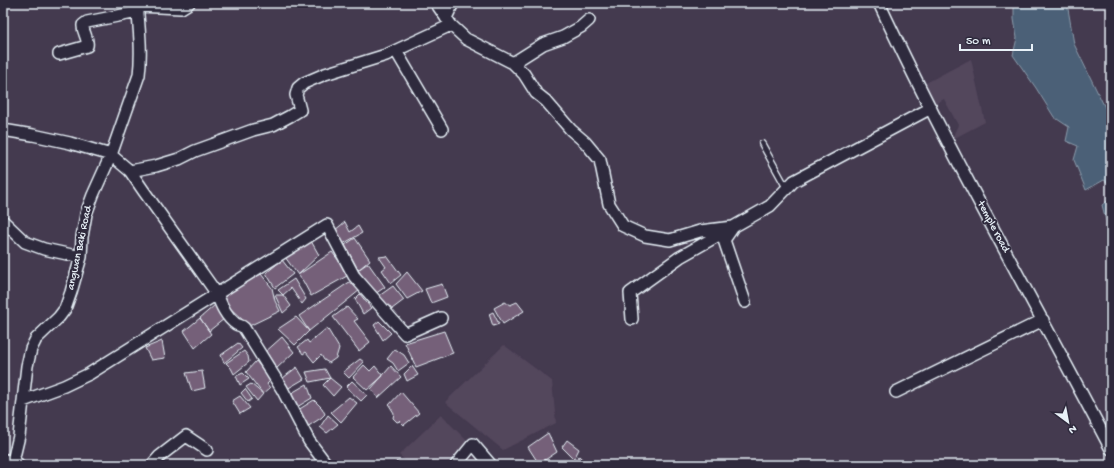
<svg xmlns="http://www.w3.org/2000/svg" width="1114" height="468" font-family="'Gochi Hand',sans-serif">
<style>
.built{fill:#53465c}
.water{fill:#4c6177;stroke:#8a9bab}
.building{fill:#756179;stroke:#e8f1f8}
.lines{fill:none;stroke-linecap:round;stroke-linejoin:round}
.service-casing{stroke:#e8f1f8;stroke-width:8}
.minor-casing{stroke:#e8f1f8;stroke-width:14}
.tertiary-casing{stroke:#e8f1f8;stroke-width:17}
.service{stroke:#2f2a3d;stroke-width:5.5}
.minor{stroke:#2f2a3d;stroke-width:11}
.tertiary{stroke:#2f2a3d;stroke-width:14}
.labels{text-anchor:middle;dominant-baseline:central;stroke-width:4;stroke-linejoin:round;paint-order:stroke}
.street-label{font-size:11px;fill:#e8f1f8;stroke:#2f2a3d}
</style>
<rect width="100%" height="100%" fill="#443a4f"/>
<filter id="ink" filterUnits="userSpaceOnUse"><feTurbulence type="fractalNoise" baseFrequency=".025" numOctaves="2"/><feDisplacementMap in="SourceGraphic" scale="8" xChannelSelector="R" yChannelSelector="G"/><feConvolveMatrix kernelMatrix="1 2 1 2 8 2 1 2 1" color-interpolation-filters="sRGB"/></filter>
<g filter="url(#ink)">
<!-- built -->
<path class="built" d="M971,59L985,122L951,140L958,125L944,99L935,104L924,84Z
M504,345L552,381L556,423L503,450L445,402Z
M441,415L468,442L445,465H411L399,455Z"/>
<!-- water -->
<path class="water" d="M1014,3H1067L1074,44L1111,120V185L1104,180L1086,190L1074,160L1078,146L1066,141L1069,127L1054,117L1036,88L1013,55L1017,38L1014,19Z
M1111,198V227L1107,224L1102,205Z"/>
<!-- building -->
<path class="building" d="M345,222L350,232L358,226L362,233L341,245L335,230Z
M355,238L370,260L358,270L345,245Z
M311,241L319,255L298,275L285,257Z
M332,252L339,261L347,276L311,296L303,281L298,275Z
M387,256L401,275L391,283L382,270L386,267L379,257Z
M282,260L293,274L275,288L266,273Z
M368,263L385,287L375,294L358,270Z
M407,272L422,291L407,299L396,284Z
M261,274L272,288L275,301L280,311L249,326L227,305L225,295Z
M294,279L306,299L302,304L291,288L283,295L278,290Z
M351,281L360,290L344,303L309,331L299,316Z
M442,284L447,297L431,303L425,289Z
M393,286L404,300L392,309L390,306L387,308L379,296Z
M360,294L371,308L363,314L355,299Z
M275,295H283L291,306L283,313Z
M505,302L510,305L517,302L524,311L503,324L494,308Z
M215,305L224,319L209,331L200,318Z
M347,307L358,319L354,321L370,342L359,351L333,317Z
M493,312L499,324L493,326L489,314Z
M296,317L309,331L295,345L278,329Z
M200,318L211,334L195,348L184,331Z
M379,321L391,333L383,340L374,325Z
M327,328L339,348L336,358L329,363L324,360L321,355L314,362L306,352L303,354L298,347L307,340L309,343Z
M444,331L453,353L416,367L405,343Z
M282,337L294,352L275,370L263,354Z
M162,341L165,358L151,360L145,348Z
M238,343L242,348L224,363L221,355Z
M395,349L404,355L409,363L398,371L393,363L387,359Z
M244,351L248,356L249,362L234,374L231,368L226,363Z
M360,359L364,362L349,378L343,372Z
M256,361L271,380L267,384L270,388L263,394L246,372Z
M364,365L370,371L375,366L383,376L367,390L353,377Z
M391,366L401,377L378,398L371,389Z
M412,366L418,375L407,381L404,374Z
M297,367L304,379L287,389L283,378Z
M325,369L330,378L310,382L306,372Z
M202,371L205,388L192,391L186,373Z
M243,373L249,379L240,385L236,376Z
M330,378L341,387L333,396L323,385Z
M352,381L367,395L361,401L346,387Z
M251,384L263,394L257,401L246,387Z
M307,384L312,398L297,407L290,394Z
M245,389L252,399L248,402L241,393Z
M401,392L419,413L404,425L400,421L397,422L393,418L394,413L389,405Z
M240,396L250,408L240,414L232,401Z
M349,397L357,403L341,422L331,412Z
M314,400L322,408L325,414L321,418L307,427L298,410Z
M328,415L338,424L327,433L320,427Z
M548,433L557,452L539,464L528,447Z
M567,440L579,449L574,459L562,447Z
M579,456L588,465H577L575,463Z
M397,461L402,465H393Z"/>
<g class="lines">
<defs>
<path id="service" d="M762,144L787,189"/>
<path id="minor" d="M436,3L451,25
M879,3C950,155 1033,300 1111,449
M137,6L181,8L189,3
M446,18L453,3
M396,51L442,129
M59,54L87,46C89,38 82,32 83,25L87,22L138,12
M513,63L524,74L536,93L546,101L571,130L585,142L600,160L609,204L623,226L645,236L670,240L700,231L733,227L680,257L630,293L632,319
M3,130L33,135L70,143L111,155L130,171L143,190L217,294C221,305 226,317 236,324C240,326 241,325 244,328L282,389L309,441L327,465
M130,171L156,166L179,159L195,151L253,130L273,125L290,116L300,110L296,95L298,88L304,83L325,74L386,55L451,25L466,39L513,63L543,44L563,37L581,27L589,20
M3,221L25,242L44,249L81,257
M745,302L724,240L733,227L770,206L794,181L931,108
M896,392L1043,320
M23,401L64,386L89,374L327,225L354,276L405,334L441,318
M12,465L19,436L27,366L31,349L36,339L59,317L65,309L71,292L81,257L82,237L86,214L93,195L111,155L139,75C142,51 139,27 137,3
M152,465L160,456L186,436L207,450
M456,465L473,444L491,465"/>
<path id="tertiary" d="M3,461L17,465"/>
</defs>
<!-- service casing -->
<use href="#service" class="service-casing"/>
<!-- minor casing -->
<use href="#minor" class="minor-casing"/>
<!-- tertiary casing -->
<use href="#tertiary" class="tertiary-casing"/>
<!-- service -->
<use href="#service" class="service"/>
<!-- minor -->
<use href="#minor" class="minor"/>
<!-- tertiary -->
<use href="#tertiary" class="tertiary"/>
</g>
</g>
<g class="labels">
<!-- street labels -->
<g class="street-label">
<text transform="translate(993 227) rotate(62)">temple road</text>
<text transform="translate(80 248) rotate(-78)">angwan Baki Road</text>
</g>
</g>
<!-- margin -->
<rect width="1114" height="468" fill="none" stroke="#2f2a3d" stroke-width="16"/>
<rect x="8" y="8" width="1098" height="452" fill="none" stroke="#e8f1f8" stroke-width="1.5" filter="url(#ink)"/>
<!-- north arrow -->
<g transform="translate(1068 422) rotate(148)" stroke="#2f2a3d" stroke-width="3" paint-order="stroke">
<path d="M0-3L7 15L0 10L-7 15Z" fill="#e8f1f8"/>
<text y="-6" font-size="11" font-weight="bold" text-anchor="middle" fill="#e8f1f8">N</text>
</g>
<!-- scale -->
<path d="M960 44v6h72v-6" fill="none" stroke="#e8f1f8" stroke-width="2"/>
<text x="966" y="44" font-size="12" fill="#e8f1f8" stroke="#2f2a3d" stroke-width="3" paint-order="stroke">50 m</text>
</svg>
